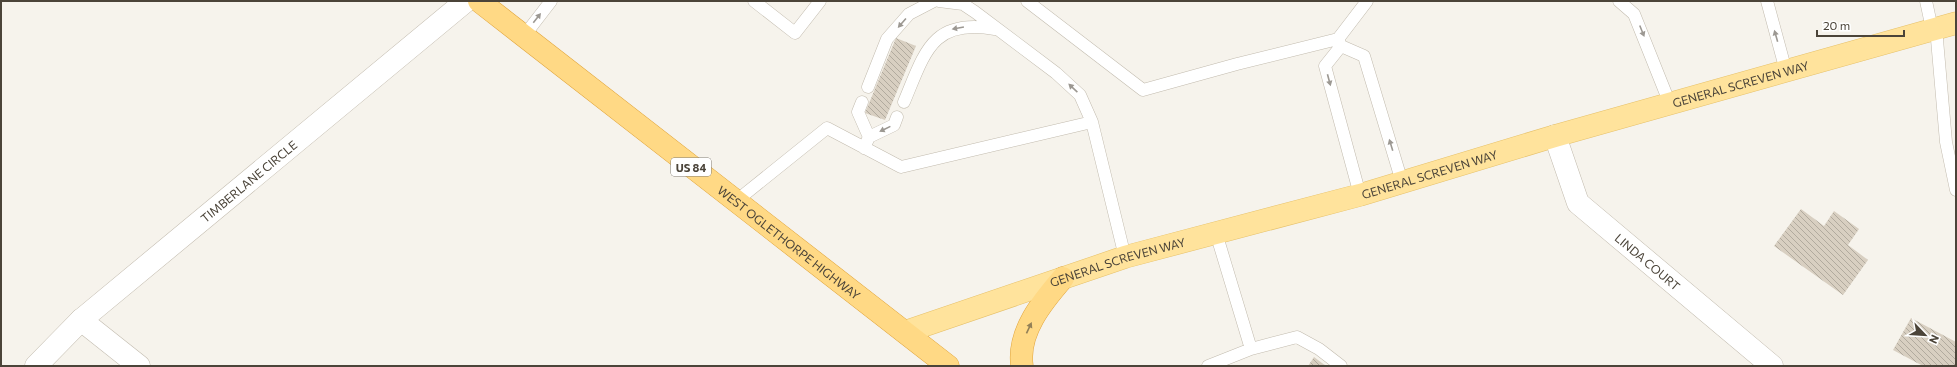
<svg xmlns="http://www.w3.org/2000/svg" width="1957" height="367" font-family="Commissioner,sans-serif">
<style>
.building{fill:url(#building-back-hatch)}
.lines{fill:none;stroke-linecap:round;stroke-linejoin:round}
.service-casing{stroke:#c2bbae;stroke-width:13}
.minor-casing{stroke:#c2bbae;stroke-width:23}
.primary-casing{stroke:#e6c16a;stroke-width:23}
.trunk-casing{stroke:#e0a43c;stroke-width:23}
.service{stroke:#fff;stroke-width:12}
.minor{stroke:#fff;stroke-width:22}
.primary{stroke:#ffe39c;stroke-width:22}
.trunk{stroke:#ffd985;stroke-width:22}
.oneway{fill:#9c9892}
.oneway2{fill:#938057}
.labels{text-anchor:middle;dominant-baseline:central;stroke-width:3;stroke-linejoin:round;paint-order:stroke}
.shield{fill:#fff;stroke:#817c74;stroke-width:1}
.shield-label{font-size:11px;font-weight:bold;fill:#4b4439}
.street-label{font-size:12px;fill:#4b4439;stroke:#fff}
</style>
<defs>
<pattern id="building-back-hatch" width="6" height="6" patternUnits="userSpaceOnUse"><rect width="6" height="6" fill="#d8cfc1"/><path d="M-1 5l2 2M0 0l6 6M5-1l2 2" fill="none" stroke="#b1aa9e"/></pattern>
</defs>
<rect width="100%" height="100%" fill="#f6f3ec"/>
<!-- building -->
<path class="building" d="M896,38L916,46L885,120L865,113Z
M1801,209L1824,226L1834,211L1859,229L1848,245L1868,260L1843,295L1774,246Z
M1911,318L1956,342V366H1923L1893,350Z
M1314,357L1326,366H1308Z"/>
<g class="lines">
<defs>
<path id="service" d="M754,1L795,33L820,1
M939,1L963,4L975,12L1056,73L1080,95L1092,122
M1027,1L1143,90L1237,64L1338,39L1367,1
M1619,1L1634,14L1670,104
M1767,1L1786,71
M1926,1L1932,29
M1936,28L1946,142L1956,190
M524,36L551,1
M1338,39L1341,46L1364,56L1402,182
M1341,46L1325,66L1360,195
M868,87L887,39L909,14L934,1
M862,102L858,112L869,137
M904,102C925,52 932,18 995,29
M864,148L869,137L894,125L897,117
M735,202L827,128L901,167L1092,122L1125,257
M1251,349L1297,337L1319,349L1341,366
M1208,366L1251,349L1216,233"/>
<g id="minor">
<path id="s1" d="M1555,136L1578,203L1772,366"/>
<path d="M81,320L139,366"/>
<path id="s2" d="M36,366L81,320L466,1"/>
</g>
<g id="primary">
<path id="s3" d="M905,332L1125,257L1360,195L1555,136L1956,23"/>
</g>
<g id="trunk">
<path id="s4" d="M479,1L948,366"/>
<path d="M1022,366C1017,332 1043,301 1063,278"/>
</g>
</defs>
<!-- service casing -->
<use href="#service" class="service-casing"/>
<!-- minor casing -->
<use href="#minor" class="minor-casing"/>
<!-- primary casing -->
<use href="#primary" class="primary-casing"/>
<!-- trunk casing -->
<use href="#trunk" class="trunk-casing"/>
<!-- service -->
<use href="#service" class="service"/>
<!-- minor -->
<use href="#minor" class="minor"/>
<!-- primary -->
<use href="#primary" class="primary"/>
<!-- trunk -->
<use href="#trunk" class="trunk"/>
</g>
<!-- one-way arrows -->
<defs><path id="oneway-solid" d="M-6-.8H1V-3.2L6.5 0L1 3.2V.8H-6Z"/></defs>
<g class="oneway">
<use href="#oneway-solid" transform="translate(537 18) rotate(-52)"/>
<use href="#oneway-solid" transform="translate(902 23) rotate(131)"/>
<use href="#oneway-solid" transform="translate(958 28) rotate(170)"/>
<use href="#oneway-solid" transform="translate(1642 31) rotate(68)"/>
<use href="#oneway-solid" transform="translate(1776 36) rotate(-106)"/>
<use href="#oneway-solid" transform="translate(1329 80) rotate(75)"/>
<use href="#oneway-solid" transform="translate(1073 88) rotate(-137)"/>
<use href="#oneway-solid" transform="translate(885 129) rotate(154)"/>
<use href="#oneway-solid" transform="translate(1391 145) rotate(-107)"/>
</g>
<use class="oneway2" href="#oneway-solid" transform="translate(1029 328) rotate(-65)"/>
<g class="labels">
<!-- shield labels -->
<rect class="shield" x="671" y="158" width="40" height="18" rx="3"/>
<g class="shield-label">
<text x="691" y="167">US 84</text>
</g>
<!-- street labels -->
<g class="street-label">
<text stroke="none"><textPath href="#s3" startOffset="872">GENERAL SCREVEN WAY</textPath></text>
<text stroke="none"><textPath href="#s3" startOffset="548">GENERAL SCREVEN WAY</textPath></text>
<text stroke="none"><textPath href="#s2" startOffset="282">TIMBERLANE CIRCLE</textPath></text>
<text stroke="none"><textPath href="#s4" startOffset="393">WEST OGLETHORPE HIGHWAY</textPath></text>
<text stroke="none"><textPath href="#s3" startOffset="224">GENERAL SCREVEN WAY</textPath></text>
<text stroke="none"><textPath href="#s1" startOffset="162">LINDA COURT</textPath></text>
</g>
</g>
<!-- border -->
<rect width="1957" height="367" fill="none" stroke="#4b4439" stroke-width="4"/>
<!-- north arrow -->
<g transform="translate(1925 335) rotate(115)" stroke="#ffffff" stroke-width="3" paint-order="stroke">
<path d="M0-3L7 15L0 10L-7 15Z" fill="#4b4439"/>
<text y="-6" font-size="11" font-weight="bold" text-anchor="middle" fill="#4b4439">N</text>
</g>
<!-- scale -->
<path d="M1817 30v6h87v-6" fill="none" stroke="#4b4439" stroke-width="2"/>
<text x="1823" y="30" font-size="12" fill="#4b4439" stroke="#ffffff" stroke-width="3" paint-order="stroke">20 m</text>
</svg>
